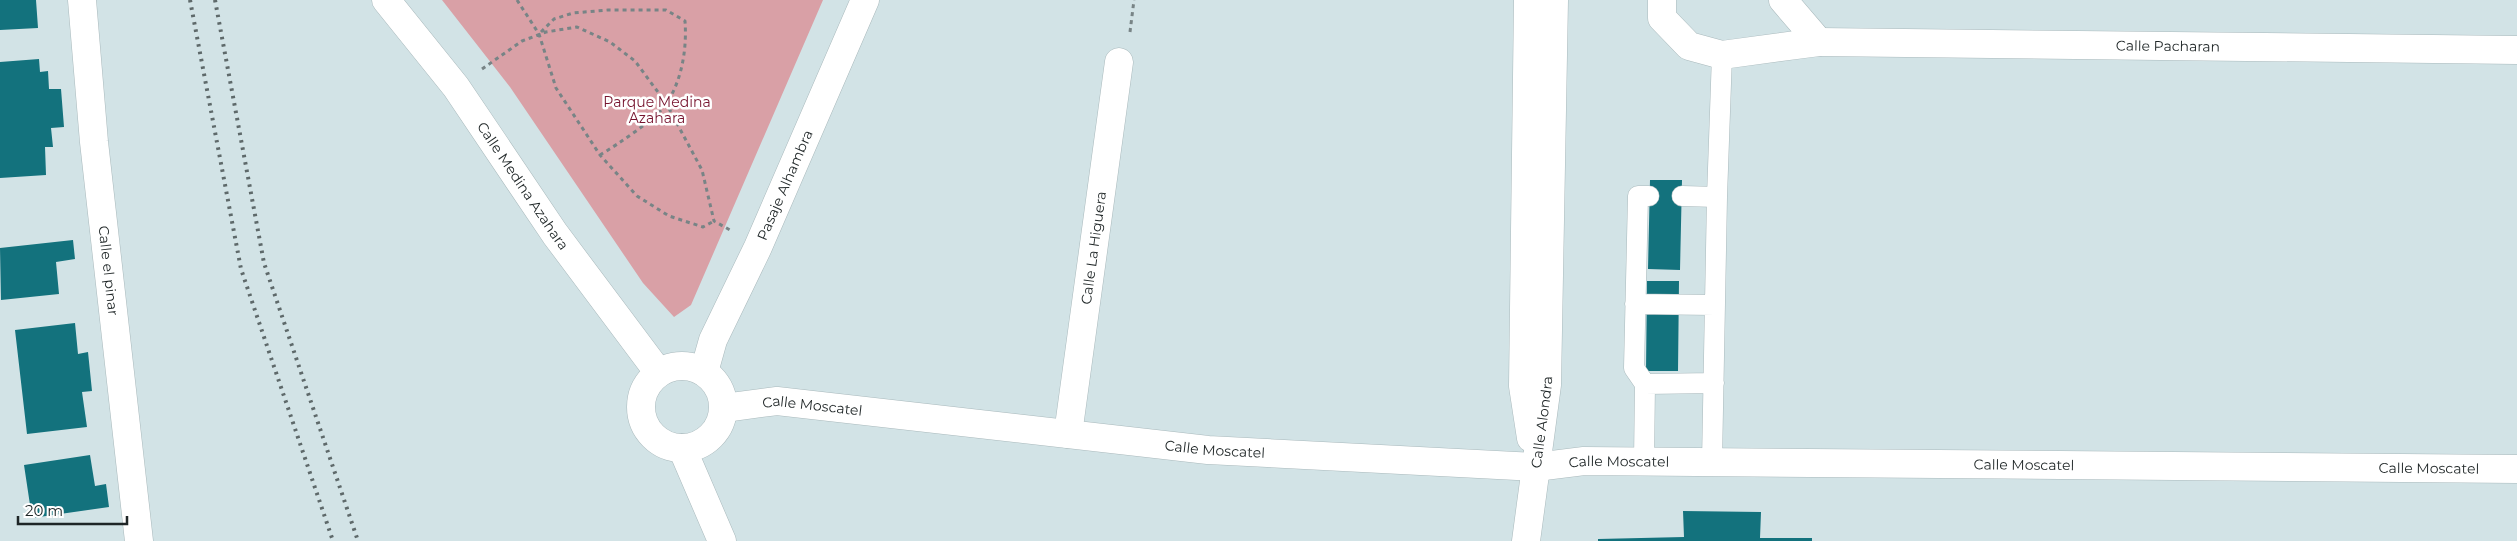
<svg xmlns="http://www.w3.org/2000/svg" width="2517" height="541" font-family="Montserrat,sans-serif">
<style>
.green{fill:#d9a0a6}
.building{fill:#13727d}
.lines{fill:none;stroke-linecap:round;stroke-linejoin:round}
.lane-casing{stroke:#a9b9bc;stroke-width:21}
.street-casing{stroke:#a9b9bc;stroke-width:29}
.path{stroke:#788486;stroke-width:3;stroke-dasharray:4 4;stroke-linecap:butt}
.lane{stroke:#fff;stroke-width:20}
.street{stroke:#fff;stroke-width:28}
.rail{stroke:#5e696a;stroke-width:4;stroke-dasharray:2.5 5;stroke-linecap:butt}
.labels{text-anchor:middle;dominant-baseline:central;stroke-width:5;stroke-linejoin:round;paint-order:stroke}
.street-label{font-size:14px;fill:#1e2526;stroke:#fff}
.park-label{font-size:14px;fill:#76132e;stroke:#fff}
</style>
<rect width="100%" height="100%" fill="#d2e3e6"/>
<!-- green -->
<path class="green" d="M442,0H823L691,305L674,317L643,283L510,87Z"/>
<!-- building -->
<path class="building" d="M0,0H36L38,28L0,30Z
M39,59L40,72L48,71L49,89H61L64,127L51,128L53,147H45L46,175L0,178V62Z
M1650,180H1682L1680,270L1648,269Z
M73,240L75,259L56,262L59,294L1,300L0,248Z
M1647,281H1679L1678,371H1646Z
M75,323L78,354L88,352L92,391L82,392L87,427L27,434L15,330Z
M90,455L95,486L106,484L109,507L32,518L24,465Z
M1683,511L1761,512L1760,538H1812V541H1598V539L1684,537Z"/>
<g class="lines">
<defs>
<path id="lane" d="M1682,196L1717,197
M1635,304L1715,305
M1645,384L1714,383
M1644,461L1645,384L1634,368L1638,196H1649
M1712,462L1717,197L1722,55"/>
<g id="street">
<path id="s1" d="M82,0L94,142L139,541"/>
<path id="s2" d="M386,0L456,87L555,234L659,373"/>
<path d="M1528,0L1523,386L1531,438"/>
<path d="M1662,0V18L1689,46L1722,55L1819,42L1783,0"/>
<path id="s3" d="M1819,42L2517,50"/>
<circle cx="682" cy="407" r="41"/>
<path id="s4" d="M704,372L713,340L758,247L865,0"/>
<path id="s5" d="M724,408L777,401L1208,450L1536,467L1584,461L2517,469"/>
<path id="s6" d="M1068,434L1119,62"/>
<path d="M682,448L722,541"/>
<path id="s7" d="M1526,541L1547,385L1554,0"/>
</g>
</defs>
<!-- lane casing -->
<use href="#lane" class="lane-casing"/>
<!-- street casing -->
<use href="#street" class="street-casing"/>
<!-- path -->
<path class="path" d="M517,0L539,34L556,88L600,155L637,196L669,216L703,227L714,221
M541,32L554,19L573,13L608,10H666L685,21C687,49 682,79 667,103C655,120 618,144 600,155
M1130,32L1134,0
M482,69L522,41L546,32L577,27L610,42L635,61L666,103L702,170L714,221L730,230"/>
<!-- lane -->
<use href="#lane" class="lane"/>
<!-- street -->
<use href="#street" class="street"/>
<!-- rail -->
<path class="rail" d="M190,0L241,269L333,541
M215,0L264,263L358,541"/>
</g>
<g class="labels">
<!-- street labels -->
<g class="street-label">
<text stroke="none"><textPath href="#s3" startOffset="349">Calle Pacharan</textPath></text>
<text stroke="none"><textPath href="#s2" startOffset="231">Calle Medina Azahara</textPath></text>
<text stroke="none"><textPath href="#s4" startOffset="204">Pasaje Alhambra</textPath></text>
<text stroke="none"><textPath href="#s6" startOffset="188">Calle La Higuera</textPath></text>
<text stroke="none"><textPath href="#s1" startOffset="272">Calle el pinar</textPath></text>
<text stroke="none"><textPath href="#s5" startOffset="89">Calle Moscatel</textPath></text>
<text stroke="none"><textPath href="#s7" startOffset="120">Calle Alondra</textPath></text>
<text stroke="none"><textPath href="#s5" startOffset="494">Calle Moscatel</textPath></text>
<text stroke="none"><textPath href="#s5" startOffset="899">Calle Moscatel</textPath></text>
<text stroke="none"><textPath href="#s5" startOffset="1304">Calle Moscatel</textPath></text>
<text stroke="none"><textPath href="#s5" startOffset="1709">Calle Moscatel</textPath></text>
</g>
<!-- park labels -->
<g class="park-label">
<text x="657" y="102">Parque Medina<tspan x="657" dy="16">Azahara</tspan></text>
</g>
</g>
<!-- scale -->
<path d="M18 516v8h109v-8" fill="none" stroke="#1e2526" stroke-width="2.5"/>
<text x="25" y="516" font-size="15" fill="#1e2526" stroke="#ffffff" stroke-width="4" paint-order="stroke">20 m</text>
</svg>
